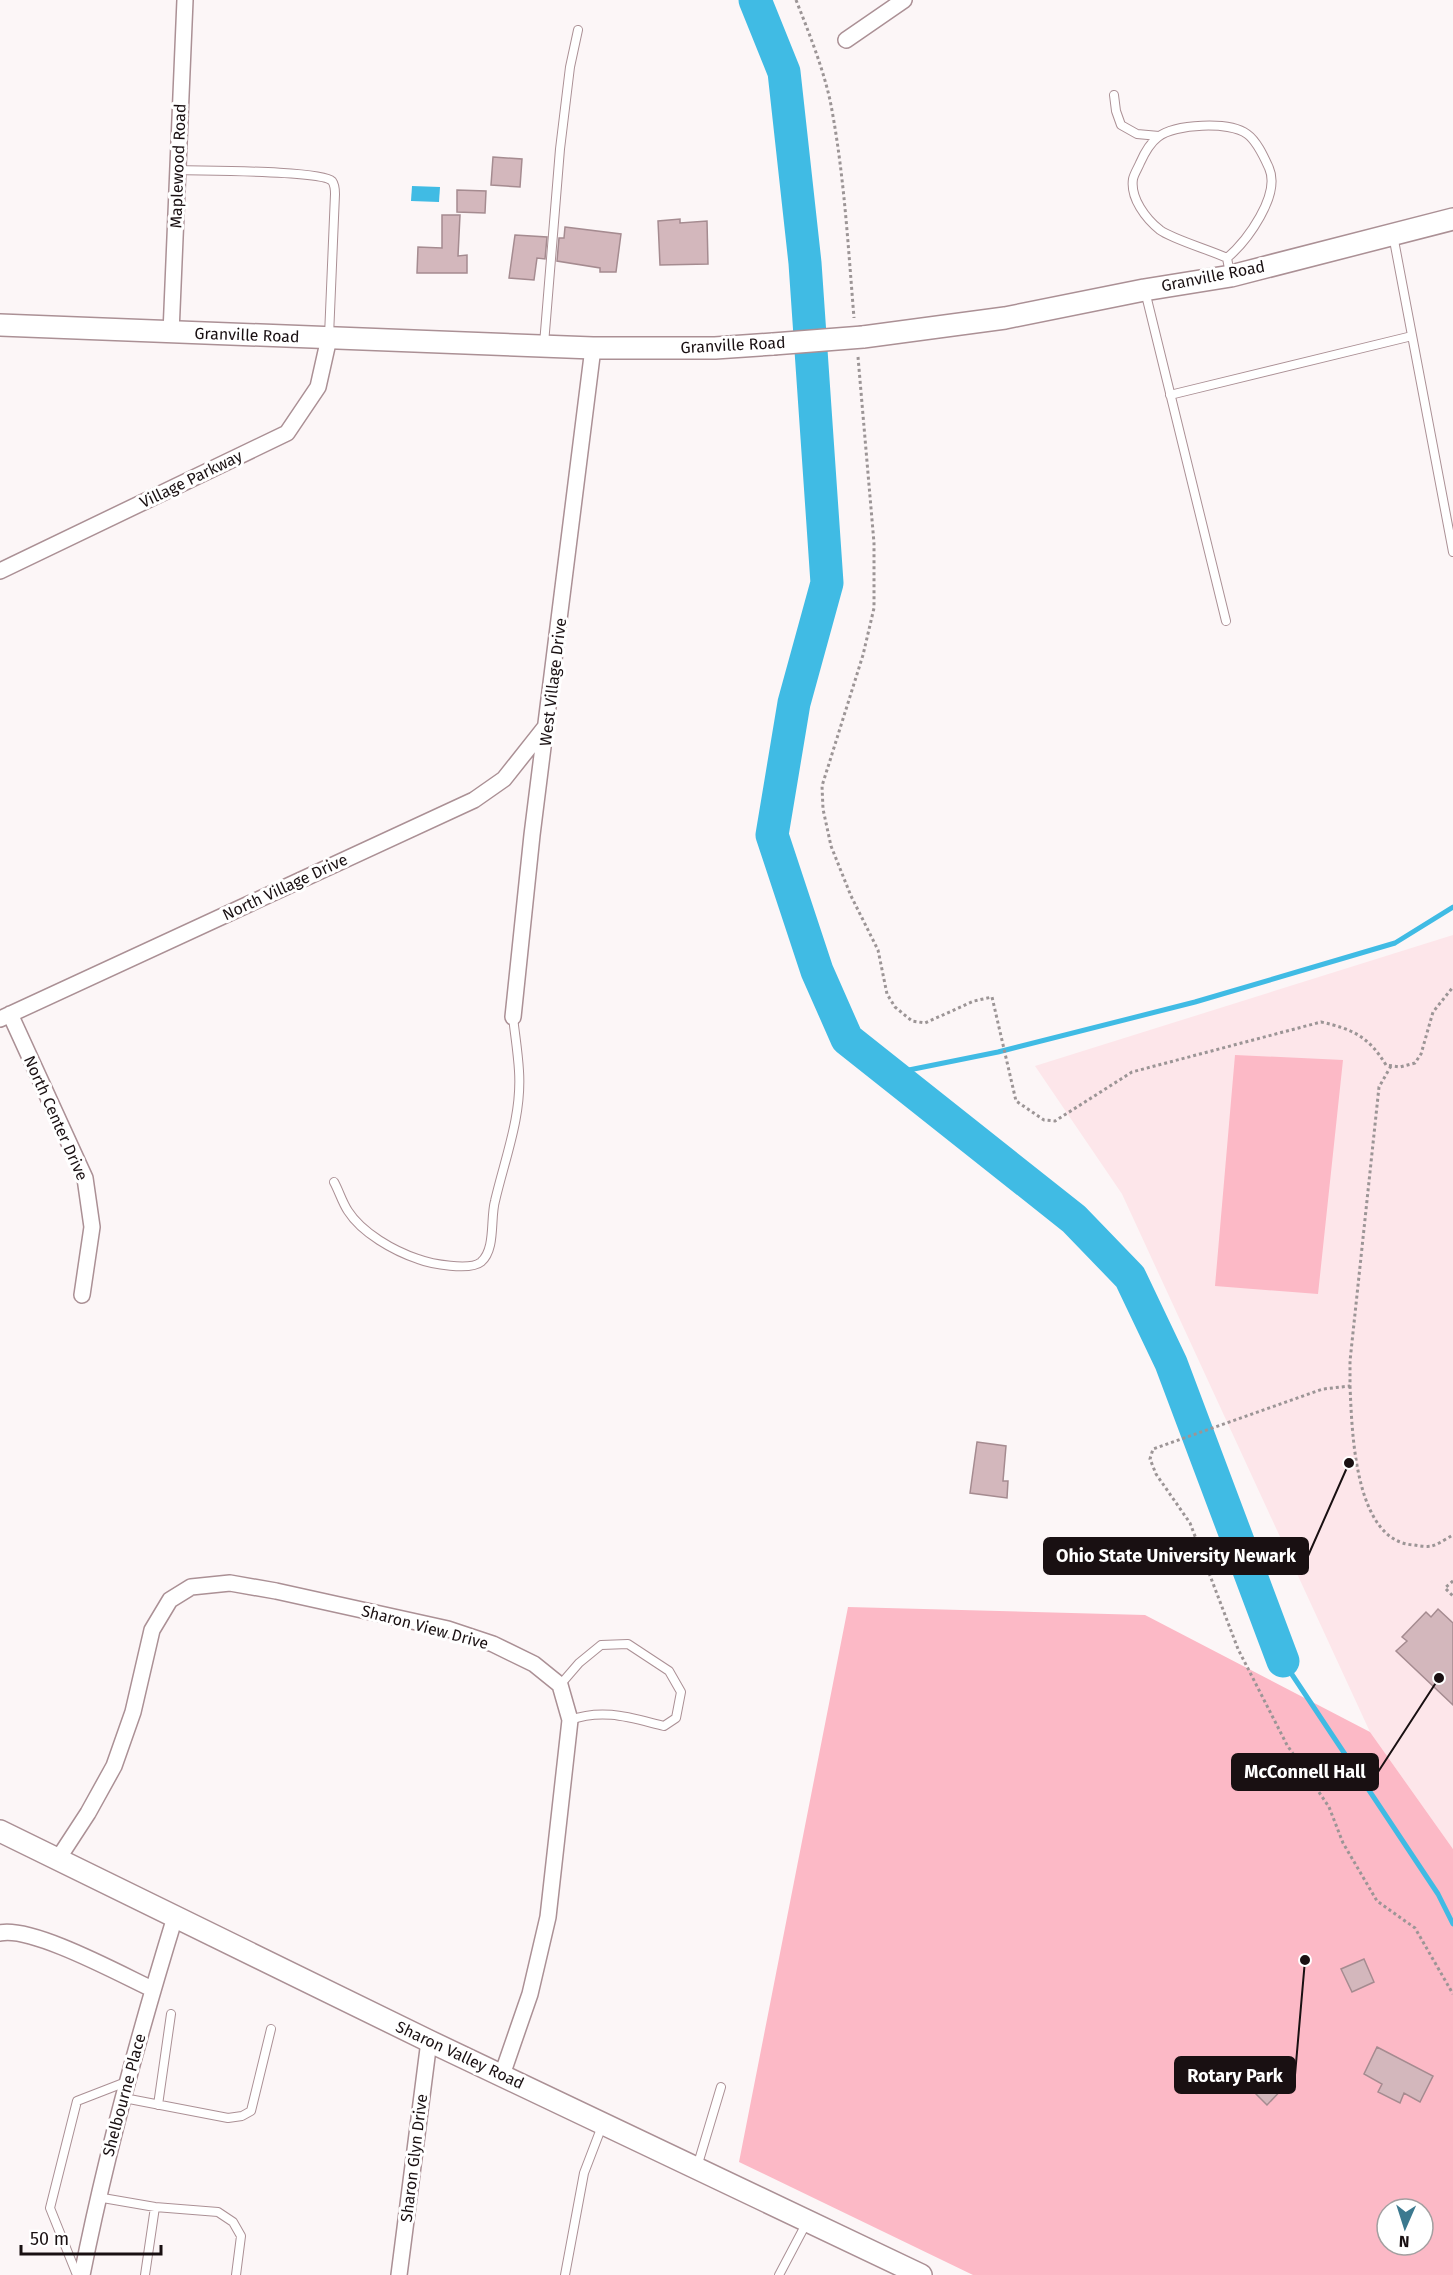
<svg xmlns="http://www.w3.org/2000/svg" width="1453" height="2275" font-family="'Fira Sans',sans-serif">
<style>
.built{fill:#fde6ea}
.green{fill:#fcb9c6;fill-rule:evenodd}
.water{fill:#40bbe4}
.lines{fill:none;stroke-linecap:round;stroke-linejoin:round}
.stream{stroke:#40bbe4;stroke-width:5}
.river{stroke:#40bbe4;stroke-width:33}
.building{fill:#d3b7bc;stroke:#a58b90;stroke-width:1.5}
.lane-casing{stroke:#ab9095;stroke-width:10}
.street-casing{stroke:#ab9095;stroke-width:18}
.secondary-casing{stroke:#ab9095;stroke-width:24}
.path{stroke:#9c9596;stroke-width:3;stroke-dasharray:3 3;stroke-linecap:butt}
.lane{stroke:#fff;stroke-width:8}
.street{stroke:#fff;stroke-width:15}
.secondary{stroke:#fff;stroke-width:21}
.secondary-bridge-casing{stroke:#ab9095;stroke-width:24;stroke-linecap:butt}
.secondary-bridge{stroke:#fff;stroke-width:21}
.labels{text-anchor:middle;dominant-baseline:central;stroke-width:6;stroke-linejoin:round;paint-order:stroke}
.street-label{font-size:16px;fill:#191012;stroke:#fff}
.leader{fill:none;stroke:#191012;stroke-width:2}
.callout-dot{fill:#191012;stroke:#fff;stroke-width:2}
.callout{fill:#191012;stroke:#191012;stroke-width:2}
.callout-label{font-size:18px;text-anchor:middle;font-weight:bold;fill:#fff}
</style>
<rect width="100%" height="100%" fill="#fcf6f7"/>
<!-- built -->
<path class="built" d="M1453,935V1849L1370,1732L1122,1194L1035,1066Z"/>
<!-- green -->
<path class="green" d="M1235,1055L1343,1060L1318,1294L1215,1286Z
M848,1607L1145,1615L1370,1732L1453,1849V2275H973L739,2162ZM1387,2209H1423V2245H1387Z"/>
<!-- water -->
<path class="water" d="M412,186L440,187L439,202L411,201Z"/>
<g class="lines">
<!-- stream -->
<path class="stream" d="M889,1074L998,1052L1195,1002L1395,943L1453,907
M1283,1661L1438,1894L1453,1924"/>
<!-- river -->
<path class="river" d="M755,0L784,72L805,263L827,583L794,703L772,835L817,971L847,1039L1074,1219L1130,1277L1171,1363L1283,1661"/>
</g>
<!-- building -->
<path class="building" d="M493,157L522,159L520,187L491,185Z
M457,190L486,191L485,213L457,212Z
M442,215H460L458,256L467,255V273H417L418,247L442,248Z
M680,219V223L707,221L708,264L660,265L658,221Z
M565,227L621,234L616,272H600V268L557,261L559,238H564Z
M515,235L547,237L545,259L537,258L534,280L509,278Z
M977,1442L1006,1446L1003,1481H1008L1007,1498L970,1493Z
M1438,1609L1453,1623V1705L1396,1651L1407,1641L1402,1637L1426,1612L1431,1617Z
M1364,1959L1374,1982L1352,1992L1341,1969Z
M1377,2047L1433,2076L1420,2102L1404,2093L1400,2103L1378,2092L1382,2084L1364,2074Z
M1276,2070L1288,2083L1267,2105L1254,2092Z"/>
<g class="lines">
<defs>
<path id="lane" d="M1114,95L1116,111L1121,125L1137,134L1159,136
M178,170C201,171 321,170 332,181C335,185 335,190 335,194L329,336
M1393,235L1453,552
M1227,258C1247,241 1281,195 1269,168C1264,157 1257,141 1247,134C1229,121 1175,124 1158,137C1150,143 1144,154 1140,163C1138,168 1134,174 1133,179C1130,198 1146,219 1160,230C1172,239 1210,250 1227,258L1230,274
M1145,291L1226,621
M544,344L560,149L570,67L578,30
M1170,395L1412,336
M334,1182C339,1191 342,1202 348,1211C362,1233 394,1251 418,1259C431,1264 470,1271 481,1262C496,1249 490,1219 495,1201C505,1158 522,1116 519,1071C518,1053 515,1035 513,1017
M560,1685L579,1663L601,1645L628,1644L669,1671L681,1692L676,1718L664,1726C631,1718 604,1708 570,1720
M124,2098L228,2118L242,2116L251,2111L271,2029
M158,2105L171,2014
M697,2167L721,2087
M97,2197L155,2207L218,2212L233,2222L241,2236L236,2275
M77,2275L50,2208L77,2101L126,2082
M145,2275L155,2207
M565,2275L584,2173L602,2126
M779,2275L807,2222"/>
<path id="street" d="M846,40L904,0
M171,333L185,0
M0,571L287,433L318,387L329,338
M10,1014L85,1178L92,1227L82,1295
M513,1017L532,835L593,348
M0,1019L474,800L504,779L546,726
M58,1859L88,1813L114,1766L133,1712L152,1630L170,1600L191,1587L230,1583L276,1591L448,1629L493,1644L534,1664L560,1685L570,1720L548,1917L530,1994L502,2075
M0,1933C32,1926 120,1974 152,1989
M82,2275C106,2154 139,2034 175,1917
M399,2275L429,2041"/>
<path id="secondary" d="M0,325L593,348H715L773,344
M863,337L1005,318L1144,290L1231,276L1453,219
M0,1831L429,2041L921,2275"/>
</defs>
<!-- lane casing -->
<use href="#lane" class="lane-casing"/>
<!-- street casing -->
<use href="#street" class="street-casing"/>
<!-- secondary casing -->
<use href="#secondary" class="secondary-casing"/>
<!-- path -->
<path class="path" d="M796,0C809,33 822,65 830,100C844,171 848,245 854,318
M858,357L874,543V608L863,655L822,786L823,809L831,846L851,896L878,950L887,994L895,1007L912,1021L925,1023L974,1001L992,997L1016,1101L1044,1120L1055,1121L1132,1072L1321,1022C1353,1029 1369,1037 1386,1065L1400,1067L1415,1063L1421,1054L1433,1012L1453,987
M1391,1066L1379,1087L1350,1361V1386L1323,1389L1153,1449L1150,1459L1156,1474L1190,1523L1238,1649L1287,1745L1329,1807L1343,1843L1377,1901L1415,1928L1453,1994
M1350,1386C1352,1430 1354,1542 1414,1545C1420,1546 1427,1547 1432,1546C1439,1544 1447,1538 1453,1535
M1453,1581L1445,1588L1453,1596"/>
<!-- lane -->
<use href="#lane" class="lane"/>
<!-- street -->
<use href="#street" class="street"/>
<!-- secondary -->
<use href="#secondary" class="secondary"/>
<defs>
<path id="secondary-bridge" d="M773,344L863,337"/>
</defs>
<!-- secondary-bridge casing -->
<use href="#secondary-bridge" class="secondary-bridge-casing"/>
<!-- secondary-bridge -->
<use href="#secondary-bridge" class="secondary-bridge"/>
</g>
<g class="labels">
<!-- street labels -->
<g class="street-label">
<text transform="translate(178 166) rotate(-88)">Maplewood Road</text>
<text transform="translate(1213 276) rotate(-11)">Granville Road</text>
<text transform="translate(247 335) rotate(2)">Granville Road</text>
<text transform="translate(733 345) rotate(-3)">Granville Road</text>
<text transform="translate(191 479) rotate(-26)">Village Parkway</text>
<text transform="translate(553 682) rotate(-83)">West Village Drive</text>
<text transform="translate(285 887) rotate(-25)">North Village Drive</text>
<text transform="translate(56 1118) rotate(66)">North Center Drive</text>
<text transform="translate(425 1627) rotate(15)">Sharon View Drive</text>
<text transform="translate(460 2055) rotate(25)">Sharon Valley Road</text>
<text transform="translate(124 2095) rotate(-75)">Shelbourne Place</text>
<text transform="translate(414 2158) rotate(-83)">Sharon Glyn Drive</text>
</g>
</g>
<!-- callouts -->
<path class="leader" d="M1349 1463L1308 1556M1439 1678L1378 1772M1305 1960L1295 2075"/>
<g class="callout-dot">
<circle cx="1349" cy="1463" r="6"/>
<circle cx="1439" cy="1678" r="6"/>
<circle cx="1305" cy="1960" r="6"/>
</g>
<g class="callout">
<rect x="1044" y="1538" width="264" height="36" rx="6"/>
<rect x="1232" y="1754" width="146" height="36" rx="6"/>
<rect x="1175" y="2057" width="120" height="36" rx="6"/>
</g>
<g class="callout-label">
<text x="1176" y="1562">Ohio State University Newark</text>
<text x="1305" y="1778">McConnell Hall</text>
<text x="1235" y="2082">Rotary Park</text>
</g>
<!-- north arrow -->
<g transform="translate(1405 2227) rotate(183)"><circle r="28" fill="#ffffff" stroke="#a39fa0" stroke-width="1.5"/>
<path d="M0-4.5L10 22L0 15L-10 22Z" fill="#3b798f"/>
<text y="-9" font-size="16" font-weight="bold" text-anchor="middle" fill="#191012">N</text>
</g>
<!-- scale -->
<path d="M21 2245v9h140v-9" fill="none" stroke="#191012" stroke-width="3"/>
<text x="30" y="2245" font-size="18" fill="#191012" stroke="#ffffff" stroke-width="4.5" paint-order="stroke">50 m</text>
</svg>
